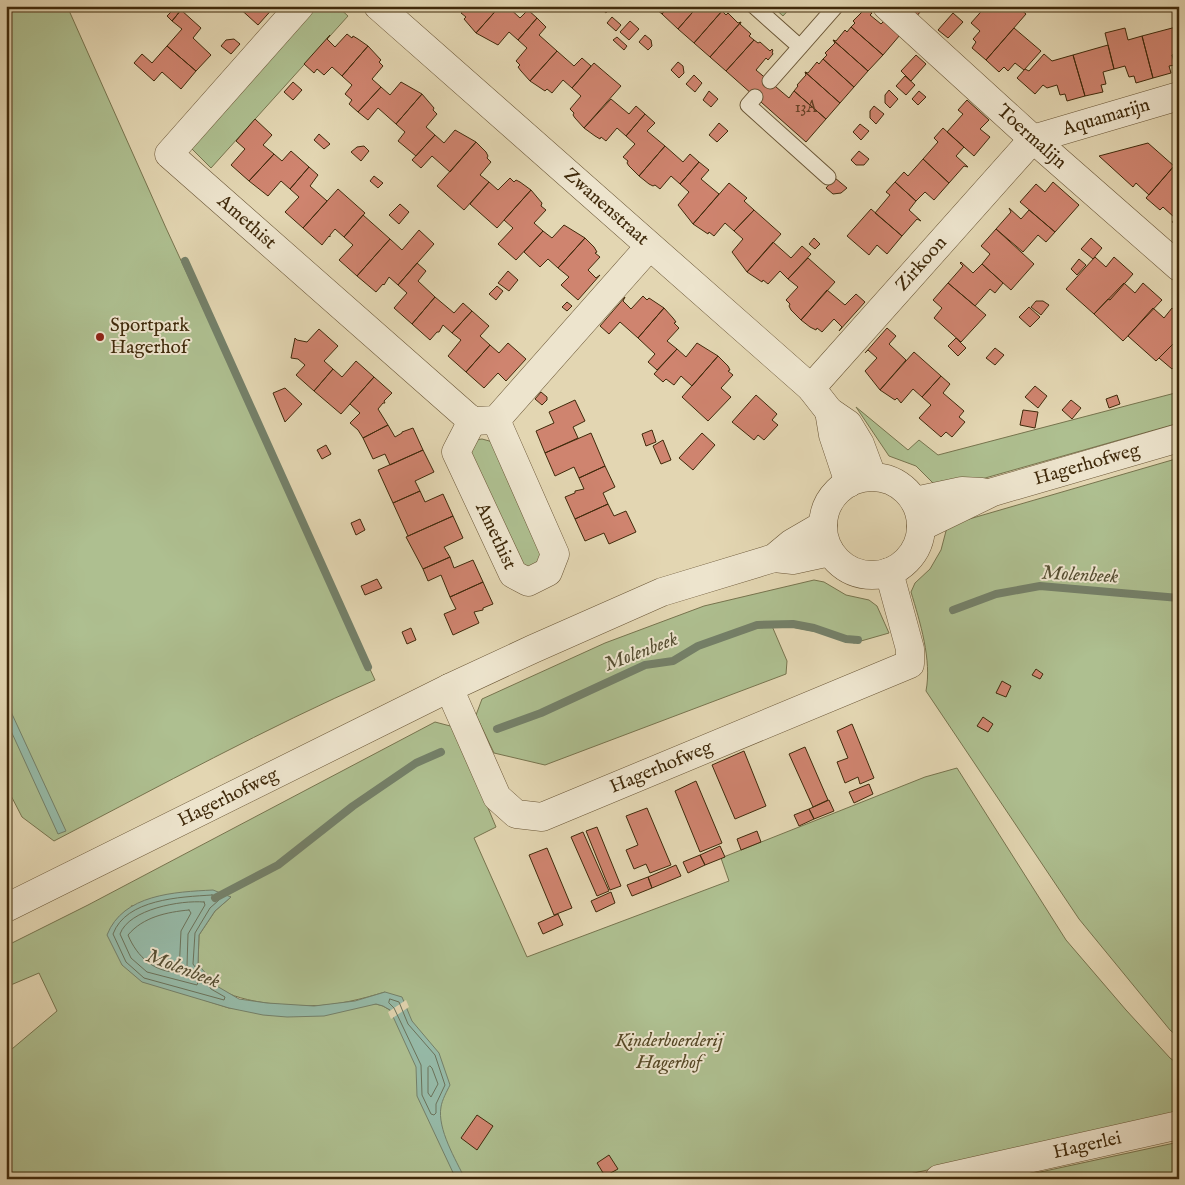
<svg xmlns="http://www.w3.org/2000/svg" width="1185" height="1185" font-family="'IM FELL English',serif">
<style>
.green{fill:#aebf90;stroke:#77744e;fill-rule:evenodd}
.water{fill:#96baa8;stroke:#748069}
.pier{fill:#e3d6b2}
.lines{fill:none;stroke-linecap:round;stroke-linejoin:round}
.shore{stroke:#6b725a;stroke-width:1}
.stream{stroke:#748069;stroke-width:8}
.building{fill:#cf846f;stroke:#402a0b}
.service-casing{stroke:#695535;stroke-width:17}
.minor-casing{stroke:#695535;stroke-width:29}
.tertiary-casing{stroke:#695535;stroke-width:29}
.service{stroke:#ede4cd;stroke-width:15}
.minor{stroke:#ede4cd;stroke-width:28}
.tertiary{stroke:#ede4cd;stroke-width:28}
.poi-dot{fill:#8f2418;stroke:#ede4cd;stroke-width:2}
.labels{text-anchor:middle;dominant-baseline:central;stroke-width:4;stroke-linejoin:round;paint-order:stroke}
.number-label{font-size:16px;fill:#644024}
.street-label{font-size:19px;fill:#402a0b;stroke:#ede4cd}
.poi-label{font-size:19px;fill:#402a0b;stroke:#ede4cd;text-anchor:start}
.park-label{font-size:19px;font-style:italic;fill:#564826;stroke:#ede4cd}
.water-label{font-size:20px;font-style:italic;fill:#564e32;stroke:#ede4cd}
</style>
<rect width="100%" height="100%" fill="#e3d6b2"/>
<filter id="stains"><feTurbulence type="fractalNoise" baseFrequency=".004" numOctaves="4"/><feColorMatrix values="0 0 0 0 .2 0 0 0 0 .09 0 0 0 0 .02 0 0 0 .5 -.17"/></filter>
<radialGradient id="worn" r=".72"><stop offset=".6" stop-color="#630" stop-opacity="0"/><stop offset="1" stop-color="#630" stop-opacity=".3"/></radialGradient>
<!-- green -->
<path class="green" d="M6,6H67L166,228L375,680C266,728 160,786 54,841L22,817L6,786Z
M314,6H337L348,16L211,168L189,146Z
M772,6H792L783,16Z
M1179,392V423L950,488L933,483L916,466L889,456L856,407L908,450L919,440L938,455Z
M482,439L493,442L546,554L527,572L466,452L475,440Z
M1179,458V1038L1170,1030L1079,919L926,691C932,660 920,622 911,592L915,583L930,569L941,550L946,531L952,524Z
M814,580L824,582L846,595L869,600L877,606L889,633L854,643L828,634L782,625L772,626L787,661L786,674L545,765L494,753L476,715L482,699L605,643L704,606Z
M435,722L454,727L496,827L474,838L527,957L729,881L721,858L925,777L957,768L1066,940L1126,1010L1170,1058L1179,1065V1114L887,1179H6V1054L57,1011L39,973L6,987V946L88,905ZM231,897L215,911L199,935L198,964C203,971 208,980 214,985C235,1003 286,1006 314,1006C338,1005 362,999 385,992L390,1010L383,1006L376,1004L229,1008L204,1000L131,906Z
M1179,1142V1179H1008Z"/>
<!-- water -->
<path class="water" d="M6,701L66,831L58,834L6,720Z
M213,890L231,897L215,911L199,935L198,964L215,985L239,999L267,1003L314,1006L355,1001L385,992L402,997L412,1021L439,1053L450,1085C447,1091 442,1100 441,1107C437,1129 456,1160 465,1179H456L417,1096L416,1067L390,1010L383,1006L376,1004L324,1016L287,1017L263,1015L229,1008L142,982L122,965L107,935C123,894 175,892 213,890Z"/>
<!-- pier -->
<path class="pier" d="M406,1000L409,1007L391,1019L388,1012Z"/>
<g class="lines">
<!-- shore -->
<path class="shore" d="M212,895L218,897L219,900L210,908L195,933L193,964L211,989L225,997L224,1000L144,978L126,962L113,934C126,899 180,897 212,895Z
M204,902L205,905L188,934L187,966L198,982L197,985L147,972L131,958L120,934C129,909 181,900 204,902Z
M189,910L191,913L181,931L179,972C155,973 137,957 128,935C143,917 167,912 189,910Z
M390,999L399,1002L408,1024L435,1055L445,1085L436,1104V1113L434,1115L431,1114L422,1095L421,1065L394,1008L389,1003Z
M430,1066L432,1068L438,1084L431,1097L428,1093V1068Z"/>
<!-- stream -->
<path class="stream" d="M185,261L368,667
M953,610L996,594L1040,586L1179,598
M497,729L541,713L645,665L673,661L698,646L757,625L793,624L814,628L846,639L858,640
M215,898L278,865L353,806L416,763L441,752"/>
</g>
<!-- building -->
<path class="building" d="M177,6L181,10L172,21L167,16Z
M237,6H275L258,25Z
M467,6H500L476,33L464,19L466,17L461,13Z
M500,6H507L520,18L528,10L537,18L518,40L509,32L498,45L476,33Z
M598,6H612L606,13Z
M652,6H669L662,14Z
M669,6H698L678,29L662,14Z
M698,6H718L717,8L722,11L694,43L678,29Z
M904,6H925L916,17Z
M986,6H1007L1010,9L1019,8L1026,14L986,60L972,48L976,42L973,39L980,31L971,23Z
M862,8L864,9L865,8L872,13L870,15L881,24L884,21L900,35L883,55L851,27L855,23L853,21L863,11L861,9Z
M181,10L201,28L193,38L211,55L196,71L167,46L182,29L172,21Z
M722,11L726,15L728,13L738,23L741,22L710,57L694,43Z
M953,13L963,22L948,38L938,30Z
M612,17L621,25L616,31L607,23Z
M537,18L546,27L539,35L557,51L530,81L521,71L518,67L520,65L516,61L527,48L518,40Z
M1179,19V37L1174,20Z
M630,21L639,29L629,40L620,32Z
M741,22L740,24L751,34L749,36L754,40L726,71L710,57Z
M851,27L883,55L868,71L833,40L836,41L845,30L847,32Z
M1176,27L1179,37V53L1172,55L1175,65L1169,66L1171,73L1153,78L1142,36Z
M1014,28L1041,51L1024,70L1015,63L1008,71L1004,67L999,72L986,60Z
M1125,28L1128,40L1142,36L1153,78L1136,83L1134,76L1129,77L1125,66L1114,69L1105,33Z
M347,34L352,38L353,36L358,39L368,46L342,76L332,67L324,75L317,69L314,73L304,64L330,35L327,39L335,47Z
M645,35L651,40L652,46L648,50L639,42Z
M617,37L627,46L624,50L613,40Z
M234,39L240,44L231,54L221,46L226,40Z
M754,40L758,43L760,42L770,51L772,49L773,51L772,52L773,54L768,60L766,58L756,70L789,98L794,91L826,119L806,142L726,71Z
M833,40L868,71L854,87L823,59L827,55L825,53L835,43Z
M1108,45L1114,69L1103,72L1106,84L1101,85L1103,92L1085,96L1073,55Z
M167,46L196,71L181,89L162,72L154,81L134,63L142,54L152,63Z
M368,46L381,60L379,62L383,66L372,79L381,87L358,112L349,104L352,100L345,94L352,85L342,76Z
M557,51L574,66L582,58L591,66L572,88L563,80L552,93L547,89L545,91L530,81Z
M1044,54L1052,61L1073,55L1085,96L1067,101L1065,94L1060,95L1057,85L1047,88L1043,85L1035,94L1017,78L1025,69L1029,71Z
M916,55L926,64L911,81L901,71Z
M823,59L854,87L840,103L805,72L808,73L817,62L819,64Z
M678,62L683,66L684,73L679,78L671,70Z
M594,63L621,86L584,128L575,118L573,115L574,113L570,109L581,96L572,88Z
M805,72L840,103L826,119L794,91L798,86L797,85L806,75Z
M694,75L702,83L695,92L686,84Z
M905,76L915,85L906,95L896,86Z
M293,82L302,90L293,100L284,92Z
M401,82L422,94L396,124L378,108L368,120L358,112L381,87L390,95Z
M889,90L898,99L890,108L885,103V95Z
M709,91L718,99L711,107L703,100Z
M919,91L926,97L918,105L912,99Z
M422,94L434,108L433,110L437,114L426,127L435,135L416,156L398,141L405,132L396,124Z
M611,99L629,114L636,106L645,114L626,136L617,128L606,141L601,137L600,139L595,136L584,128Z
M967,100L989,120L980,129L990,137L974,156L947,132L963,114L958,110Z
M874,106L884,114L876,124L870,118V111Z
M645,114L655,123L647,131L665,146L639,176L629,166L627,163L628,161L623,157L635,144L626,136Z
M255,119L272,135L263,145L274,154L249,181L231,165L245,149L236,141Z
M719,123L728,131L717,142L709,135Z
M860,124L869,131L861,140L853,132Z
M943,128L964,147L956,156L968,167L964,166L949,183L923,159L938,142L934,138Z
M455,130L476,142L450,172L432,156L421,168L412,160L435,135L444,143Z
M319,134L330,144L324,149L314,140Z
M476,142L486,152L488,156L487,158L491,162L480,175L489,182L464,210L437,186Z
M1148,143L1174,166L1149,195L1136,183L1133,187L1099,156Z
M364,146L369,151L361,161L351,152L357,147Z
M665,146L683,162L690,154L699,162L680,184L671,176L660,189L655,185L653,186L649,184L639,176Z
M291,151L309,167L290,189L281,181L268,196L249,181L274,154L282,161Z
M859,151L869,159L864,165H856L851,160Z
M923,159L949,183L934,200L925,192L916,201L895,182L904,172L908,176Z
M699,162L709,170L701,179L719,194L693,224L678,205L689,192L680,184Z
M1174,166L1179,170V214L1175,218L1163,207L1160,210L1146,198Z
M309,167L318,175L310,186L327,201L303,228L285,212L299,197L290,189Z
M374,176L383,183L378,188L370,181Z
M510,178L514,182L516,180L520,182L531,190L497,228L470,204L489,182L498,190Z
M835,178L847,188L841,193L833,194L826,188Z
M895,182L916,201L909,210L921,221L917,219L902,236L875,213L890,195L886,192Z
M1053,182L1079,205L1055,232L1020,202L1036,184L1045,192Z
M729,183L747,198L744,201L754,210L734,231L725,223L714,236L709,232L708,234L693,224Z
M338,189L365,213L344,237L335,229L330,235V237L329,236L322,245L303,228Z
M531,190L542,203L541,206L546,210L534,223L543,231L516,260L498,244L513,228L504,220Z
M400,204L409,212L399,224L389,215Z
M1009,208L1021,219L1029,210L1055,232L1046,242L1038,235L1023,252L996,229L1011,212Z
M871,209L902,236L887,254L877,245L869,255L847,236Z
M754,210L781,234L747,272L732,252L743,239L734,231Z
M1179,214V227L1172,222Z
M363,215L390,239L357,276L339,260L353,245L344,237Z
M564,225L585,238L558,268L548,259L540,267L524,252L543,231L552,238Z
M996,229L1034,264L1011,290L982,264L990,254L981,246Z
M419,230L434,244L398,285L389,277L384,285L383,284L376,292L357,276L390,239L402,250Z
M585,238L594,247L597,252L595,253L600,257L588,270L596,278L600,275L578,300L561,285L569,277L558,268Z
M814,238L820,244L815,249L809,244Z
M1091,238L1102,248L1093,259L1081,249Z
M773,242L791,258L802,246L811,254L788,279L780,271L768,284L763,280L762,282L747,272Z
M1095,257L1106,267L1114,257L1133,274L1110,300L1108,299L1094,314L1066,289Z
M808,258L835,282L801,320L791,310L789,306L790,304L786,300L798,287L788,279Z
M1079,259L1086,265L1077,275L1071,269Z
M961,262L973,273L982,264L1003,283L995,293L990,289L975,306L948,283L963,266L960,263Z
M417,263L426,271L418,281L435,297L412,324L394,308L407,293L398,285Z
M508,271L518,280L509,291L498,283Z
M948,283L986,315L961,342L934,318L942,308L933,300Z
M1124,283L1135,293L1143,283L1162,300L1123,341L1094,314Z
M497,286L503,291L496,300L489,294Z
M827,290L845,305L856,294L865,302L839,331L842,327L834,319L822,332L817,328L816,330L810,327L801,320Z
M643,296L647,300L649,298L664,308L638,338L620,322L609,334L600,326L625,297L623,301L631,309Z
M435,297L454,313L463,303L472,311L452,333L443,325L439,332H437L430,340L412,324Z
M1036,301H1043L1049,305L1041,315L1031,307Z
M567,302L572,306L567,311L562,307Z
M1029,307L1040,317L1030,327L1019,317Z
M664,308L673,318L676,322L674,323L679,328L667,341L677,349L657,370L648,362L655,354L638,338Z
M1153,308L1164,318L1172,308L1179,314V338L1156,361L1128,336Z
M472,311L489,326L480,336L490,345L466,372L448,356L461,340L452,333Z
M887,328L896,336L889,344L906,360L880,390L865,371L877,358L868,350L865,353Z
M319,329L338,346L324,361L333,369L314,391L296,375L305,365L298,359L291,358L295,338L297,340L307,342Z
M956,338L966,348L958,356L948,346Z
M1179,338V362L1172,369L1159,358Z
M508,343L526,359L506,381L498,373L484,388L466,372L490,345L499,353Z
M697,343L718,356L692,386L681,376L674,385L666,379L663,382L654,374L677,349L686,357Z
M995,348L1004,355L995,365L986,358Z
M914,352L941,376L922,397L913,389L901,403L897,398L895,400L880,390Z
M718,356L728,366L730,370L728,371L733,375L721,388L731,397L708,421L682,397Z
M356,361L374,377L341,414L314,391L333,369L342,377Z
M941,376L950,384L943,393L964,411L959,417L965,422L952,437L946,432L941,437L919,418L931,405L922,397Z
M374,377L392,393L384,401L385,403H383L378,409L388,425L363,438L358,430L350,423L360,413L350,404Z
M1035,386L1047,396L1038,408L1025,397Z
M285,388L302,404L285,422L273,393Z
M541,392L547,397V400L542,405L535,399Z
M756,395L777,414L772,420L778,425L764,440L758,435L754,440L732,422Z
M1117,395L1120,404L1109,408L1106,399Z
M575,400L585,421L573,427L578,438L545,453L536,431L554,423L549,412Z
M1071,400L1081,408L1072,419L1062,410Z
M1023,410L1038,412L1035,428L1020,425Z
M388,425L395,437L402,433V432L413,428L423,450L390,465L385,454L373,459L363,438Z
M652,430L656,442L646,446L642,434Z
M591,433L605,466L579,478L574,467L555,476L545,453Z
M702,433L715,445L693,470L679,458Z
M663,440L671,460L661,464L653,446Z
M326,445L331,454L322,459L317,450Z
M423,450L434,472L415,481L420,491L393,503L378,470Z
M605,466L615,487L603,493L608,504L575,519L565,497L575,493V491L584,489L579,478Z
M420,491L425,502L443,494L453,516L408,536L393,503Z
M608,504L614,516L626,511L636,532L609,544L604,533L585,541L575,519Z
M453,516L463,538L444,547L450,557L423,569L406,537Z
M360,519L365,530L356,535L351,523Z
M450,557L454,568L473,560L483,582L450,597L441,575L428,581L423,569Z
M377,579L382,588L365,595L361,586Z
M483,582L493,604L483,608V610L474,612L479,623L453,635L444,614L456,609L450,597Z
M411,628L416,640L407,644L402,632Z
M1036,669L1043,674L1040,679L1032,675Z
M1002,681L1011,686L1006,697L996,693Z
M983,717L993,724L988,732L977,726Z
M852,724L874,778L860,784L858,777L845,783L837,762L848,758L837,731Z
M805,747L828,800L813,807L789,754Z
M744,751L766,806L735,819L712,765Z
M696,781L722,843L700,852L675,791Z
M869,784L873,794L854,803L849,792Z
M829,800L834,811L814,819L809,809Z
M647,808L671,865L650,873L646,864L634,869L626,850L638,845L626,816Z
M809,809L814,819L799,826L794,815Z
M597,827L621,886L610,890L586,831Z
M757,831L761,842L741,850L737,839Z
M583,832L609,891L597,896L571,837Z
M720,846L725,857L705,865L700,855Z
M547,848L572,908L554,915L529,855Z
M700,855L705,865L688,873L683,862Z
M676,865L681,876L652,888L648,877Z
M648,877L652,888L632,896L627,885Z
M611,892L615,903L596,912L591,901Z
M558,914L563,925L543,934L538,923Z
M6,1023L11,1033L6,1035Z
M477,1115L493,1126L477,1150L461,1138Z
M609,1155L618,1169L605,1176L597,1163Z"/>
<g class="lines">
<defs>
<path id="service" d="M754,6L800,47L836,6
M770,81L800,47
M755,97L748,105L828,177"/>
<g id="minor">
<path id="s1" d="M300,6L169,154L472,421L496,420L649,247"/>
<path id="s2" d="M378,6L811,388L829,411L848,424L860,444L872,476"/>
<path id="s3" d="M887,6L1033,139L1179,267"/>
<path id="s4" d="M811,388L1033,139L1179,96"/>
<path d="M829,411L833,435L849,483"/>
<path id="s5" d="M472,421L456,452L513,574L528,582L548,572L555,554L496,420"/>
<path id="s6" d="M449,688L497,797L516,814L542,817L910,664V649L889,572"/>
<path id="s7" d="M939,1179L1179,1125"/>
</g>
<g id="tertiary">
<circle cx="872" cy="526" r="49"/>
<path d="M915,501L962,491L982,492"/>
<path id="s8" d="M921,527L993,492L1179,438"/>
<path d="M774,558L793,560L830,552"/>
<path id="s9" d="M6,908L449,688L533,649L662,592L774,558L792,543L823,525"/>
</g>
</defs>
<!-- service casing -->
<use href="#service" class="service-casing"/>
<!-- minor casing -->
<use href="#minor" class="minor-casing"/>
<!-- tertiary casing -->
<use href="#tertiary" class="tertiary-casing"/>
<!-- service -->
<use href="#service" class="service"/>
<!-- minor -->
<use href="#minor" class="minor"/>
<!-- tertiary -->
<use href="#tertiary" class="tertiary"/>
</g>
<!-- markers -->
<circle class="poi-dot" cx="100" cy="337" r="5"/>
<g class="labels">
<!-- number labels -->
<g class="number-label">
<text x="806" y="108">13A</text>
</g>
<!-- street labels -->
<g class="street-label">
<text stroke="none"><textPath href="#s4" startOffset="410">Aquamarijn</textPath></text>
<text stroke="none"><textPath href="#s3" startOffset="195">Toermalijn</textPath></text>
<text stroke="none"><textPath href="#s2" startOffset="304">Zwanenstraat</textPath></text>
<text stroke="none"><textPath href="#s1" startOffset="301">Amethist</textPath></text>
<text stroke="none"><textPath href="#s4" startOffset="166">Zirkoon</textPath></text>
<text stroke="none"><textPath href="#s8" startOffset="178">Hagerhofweg</textPath></text>
<text stroke="none"><textPath href="#s5" startOffset="128">Amethist</textPath></text>
<text stroke="none"><textPath href="#s6" startOffset="300">Hagerhofweg</textPath></text>
<text stroke="none"><textPath href="#s9" startOffset="248">Hagerhofweg</textPath></text>
<text stroke="none"><textPath href="#s7" startOffset="152">Hagerlei</textPath></text>
</g>
<!-- poi labels -->
<g class="poi-label">
<text x="110" y="326">Sportpark<tspan x="110" dy="22">Hagerhof</tspan></text>
</g>
<!-- park labels -->
<g class="park-label">
<text x="669" y="1041">Kinderboerderij<tspan x="669" dy="22">Hagerhof</tspan></text>
</g>
<!-- water labels -->
<g class="water-label">
<text transform="translate(1080 575) rotate(3)">Molenbeek</text>
<text transform="translate(641 652) rotate(-21)">Molenbeek</text>
<text transform="translate(183 969) rotate(21)">Molenbeek</text>
</g>
</g>
<!-- margin -->
<rect width="1185" height="1185" fill="none" stroke="#e3d6b2" stroke-width="25"/>
<rect x="8" y="8" width="1170" height="1170" fill="none" stroke="#402a0b" stroke-width="2.5"/>
<rect x="12" y="12" width="1160" height="1160" fill="none" stroke="#402a0b"/>
<rect width="100%" height="100%" filter="url(#stains)"/>
<rect width="100%" height="100%" fill="url(#worn)"/>
</svg>
